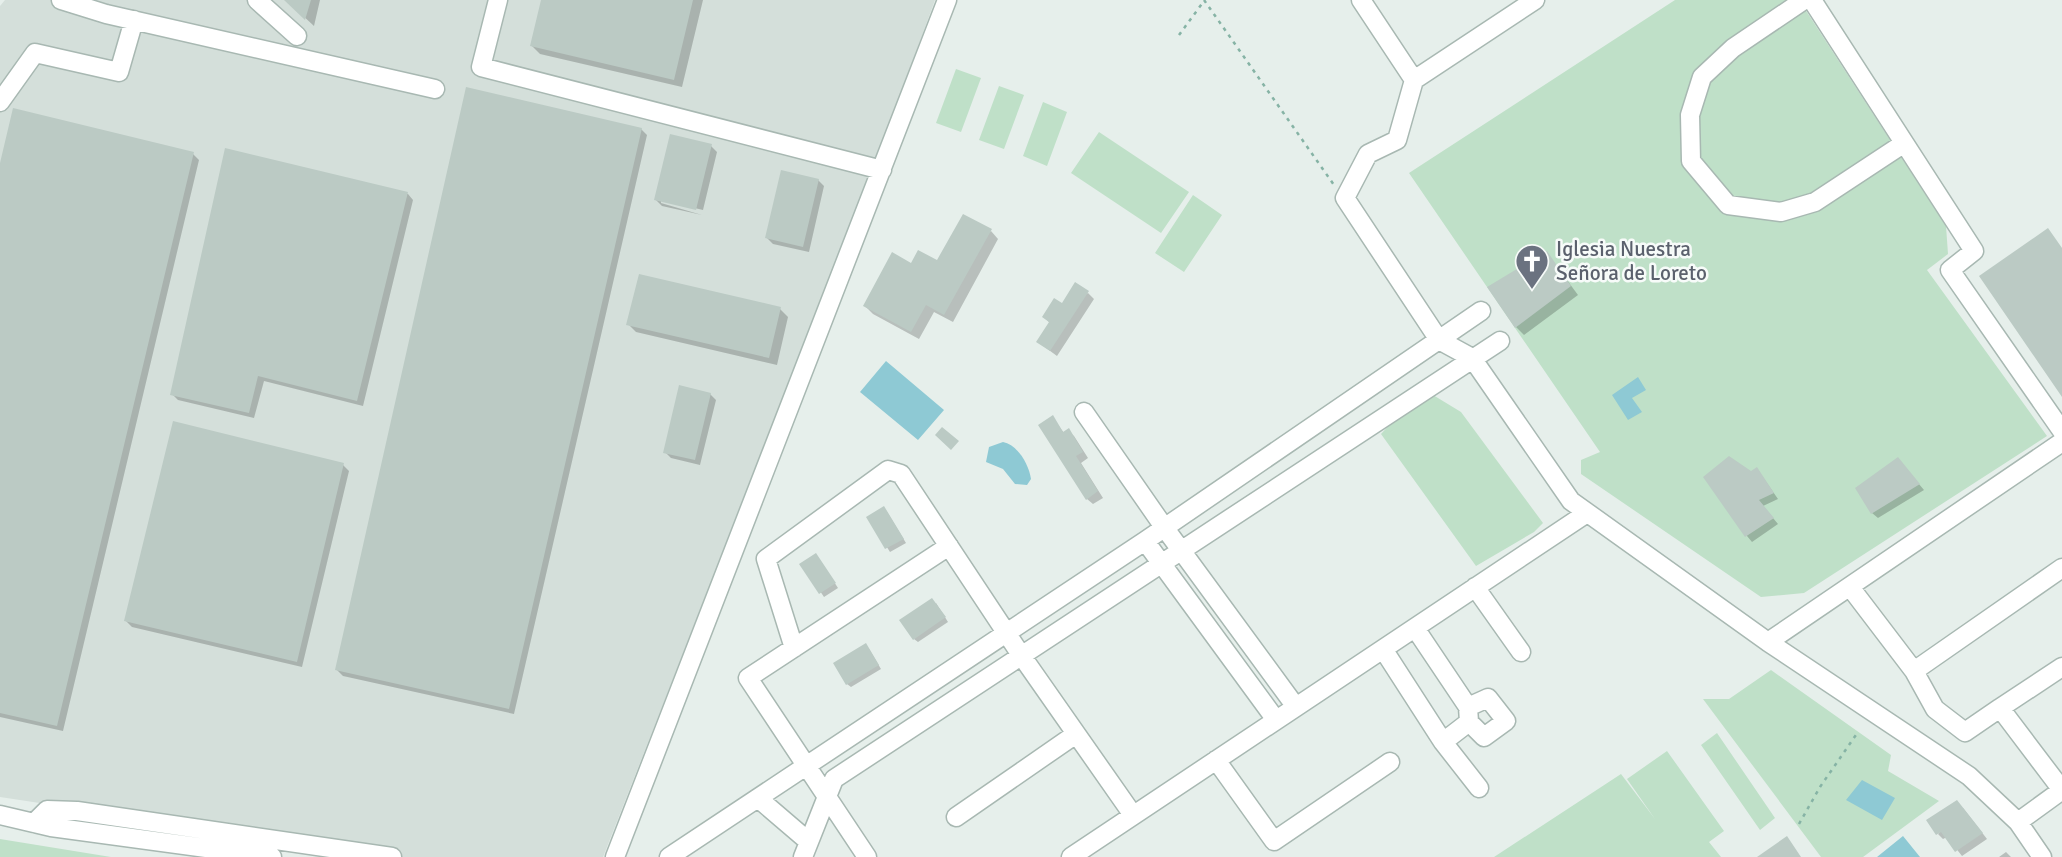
<svg xmlns="http://www.w3.org/2000/svg" width="2062" height="857" font-family="Signika,sans-serif">
<style>
.built{fill:#d4dfda}
.green{fill:#bfe0c8}
.water{fill:#8ec9d4}
.shadow{fill:#0003}
.building{fill:#bbcac4}
.lines{fill:none;stroke-linecap:round;stroke-linejoin:round}
.minor-casing{stroke:#a8b8b2;stroke-width:21}
.path{stroke:#86b3a5;stroke-width:2.5;stroke-dasharray:3.5 5;stroke-linecap:butt}
.minor{stroke:#fff;stroke-width:18}
.labels{text-anchor:middle;dominant-baseline:central;stroke-width:5;stroke-linejoin:round;paint-order:stroke}
.worship-label{font-size:21px;fill:#5b616d;stroke:#f7fbf9;text-anchor:start}
</style>
<rect width="100%" height="100%" fill="#e6efeb"/>
<!-- built -->
<path class="built" d="M5,0H935L871,175L603,857H396L0,797V6Z"/>
<!-- green -->
<path class="green" d="M1675,0H1799L1946,226L1948,254L1927,270L2047,436L1804,593L1761,597L1581,474V460L1600,452L1409,173Z
M956,69L981,78L961,132L936,123Z
M999,86L1024,95L1004,149L979,140Z
M1043,102L1067,112L1047,166L1023,156Z
M1099,132L1189,192L1161,233L1071,173Z
M1193,195L1222,215L1184,272L1155,253Z
M1418,394L1433,395L1461,412L1543,523L1534,532L1476,566L1381,434Z
M1771,670L1891,755L1888,771L1939,801L1863,857H1821L1703,699H1729Z
M1717,733L1775,818L1760,830L1701,745Z
M1667,751L1724,831L1709,842L1721,857H1494L1621,774L1655,819L1627,779Z
M0,839L111,857H0Z"/>
<!-- water -->
<path class="water" d="M886,361L944,410L918,440L860,392Z
M1638,377L1646,390L1632,398L1642,412L1628,420L1612,395Z
M1003,442C1018,445 1029,465 1031,479L1027,485L1015,484L1003,469L986,462L989,447Z
M1862,780L1895,798L1882,820L1846,800Z
M1903,836L1920,857H1877Z"/>
<!-- shadow -->
<path class="shadow" d="M286,0H320L314,26Z
M543,0H703L682,87L540,54L532,46Z
M641,129L647,135L514,714L343,676L337,670Z
M711,146L717,152L703,210L661,200V203L702,215L662,206L656,200Z
M226,150L408,194L413,200L363,406L264,381L254,418L178,400L172,394Z
M193,154L199,160L63,731L0,717V170Z
M818,180L824,186L809,252L773,244L767,238Z
M991,231L998,239L953,322L934,312L919,339L873,314L865,306L912,265L938,263Z
M1547,253L1578,295L1524,335L1516,327Z
M1088,293L1094,299L1057,356L1038,342L1050,323L1044,317Z
M780,309L788,317L777,365L636,332L628,324Z
M710,394L716,400L700,465L671,458L665,452Z
M1052,417L1064,433L1068,431L1074,436L1088,458L1081,463L1103,498L1093,504L1087,499Z
M343,465L349,471L302,667L132,627L126,621Z
M1903,465L1924,490L1878,518L1872,513Z
M1750,473L1762,476L1778,499L1763,506L1778,524L1752,542L1747,536Z
M887,512L906,543L890,552L868,517Z
M819,559L838,588L824,597L802,564Z
M936,603L948,622L918,642L914,639Z
M869,649L881,669L851,687L847,684Z
M1963,808L1987,839L1962,856L1947,837L1943,839L1938,834Z
M2006,852L2011,857H1999Z"/>
<!-- building -->
<path class="building" d="M284,0H311L305,20Z
M541,0H693L674,80L530,46Z
M466,87L642,128L509,709L335,670Z
M13,108L194,152L57,726L0,713V163Z
M670,134L712,144L696,210L654,200Z
M225,148L408,192L357,401L258,376L249,413L170,395Z
M781,170L819,179L803,247L765,238Z
M963,214L992,229L944,315L926,305L911,332L863,306L892,252L911,263L918,250L937,260Z
M2048,228L2062,248V397L1979,276Z
M1547,251L1571,286L1515,328L1487,287Z
M639,274L781,307L769,358L626,325Z
M1075,282L1089,291L1050,351L1036,342L1049,322L1042,317L1054,298L1062,303Z
M679,385L711,393L695,460L663,453Z
M1053,415L1063,432L1069,428L1083,452L1076,456L1098,491L1086,500L1038,425Z
M173,421L344,463L297,662L124,621Z
M942,427L959,441L951,450L935,435Z
M1729,456L1751,471L1757,467L1774,493L1759,500L1774,518L1745,537L1703,477Z
M1898,457L1920,484L1871,514L1855,488Z
M884,506L904,539L885,549L866,517Z
M816,553L836,583L819,594L799,564Z
M932,598L946,617L913,640L899,620Z
M866,643L879,665L846,685L833,663Z
M1957,800L1983,833L1955,852L1941,832L1936,835L1926,820Z
M1787,836L1801,857H1757Z"/>
<g class="lines">
<defs>
<path id="minor" d="M61,0L106,14L435,89
M257,0L297,36
M498,0L481,67L882,170
M1361,0L1414,80
M1535,0L1414,80L1397,140L1368,154L1345,198L1439,340L1472,358L1571,501L1768,642L1969,776L2018,822L2042,857
M1804,0L1733,48L1702,77L1690,115L1691,161L1728,205L1781,212L1815,202L1903,144
M1812,0L1974,251L1950,270L2062,431
M0,102L35,53L119,72L134,20
M1084,412L1164,527L1296,707
M1145,541L1276,720
M1475,587L1521,652
M1850,587L1914,671L1935,709L1965,732L2000,708
M1415,628L1468,707
M1768,642L2062,442
M794,648L766,559L888,470L901,474L1021,655L1133,815
M1383,649L1443,742L1479,788
M1914,671L2062,568
M1443,742L1469,722L1468,707L1488,698L1506,721L1484,737L1469,722
M1216,760L1274,841L1390,762
M759,799L808,841
M0,815L51,827L272,857
M956,817L1076,734
M2018,822L2062,790L2000,708L2062,667
M34,823L47,810L77,811L392,857
M615,857L947,0
M669,857L1145,541L1481,311
M803,857L834,779L1500,341
M867,857L748,678L949,546
M1071,857L1587,513"/>
</defs>
<!-- minor casing -->
<use href="#minor" class="minor-casing"/>
<!-- path -->
<path class="path" d="M1204,0L1334,185
M1179,35L1204,1
M1799,824L1820,787L1858,732"/>
<!-- minor -->
<use href="#minor" class="minor"/>
</g>
<!-- icons -->
<defs>
<symbol id="church-pin" viewBox="-11 -11 22 30"><path d="M0 17L-7.5 6A9.5 9.5 0 1 1 7.5 6Z" fill="#6b7280" stroke="#f7fbf9"/><path d="M-1.2-6h2.4v3.5h3.3v2.4h-3.3V6h-2.4V-.1h-3.3v-2.4h3.3Z" fill="#fff"/></symbol>
</defs>
<g fill-rule="evenodd">
<use href="#church-pin" x="1513" y="242" width="38" height="52"/>
</g>
<g class="labels">
<!-- worship labels -->
<g class="worship-label">
<text x="1556" y="249">Iglesia Nuestra<tspan x="1556" dy="24">Señora de Loreto</tspan></text>
</g>
</g>
</svg>
